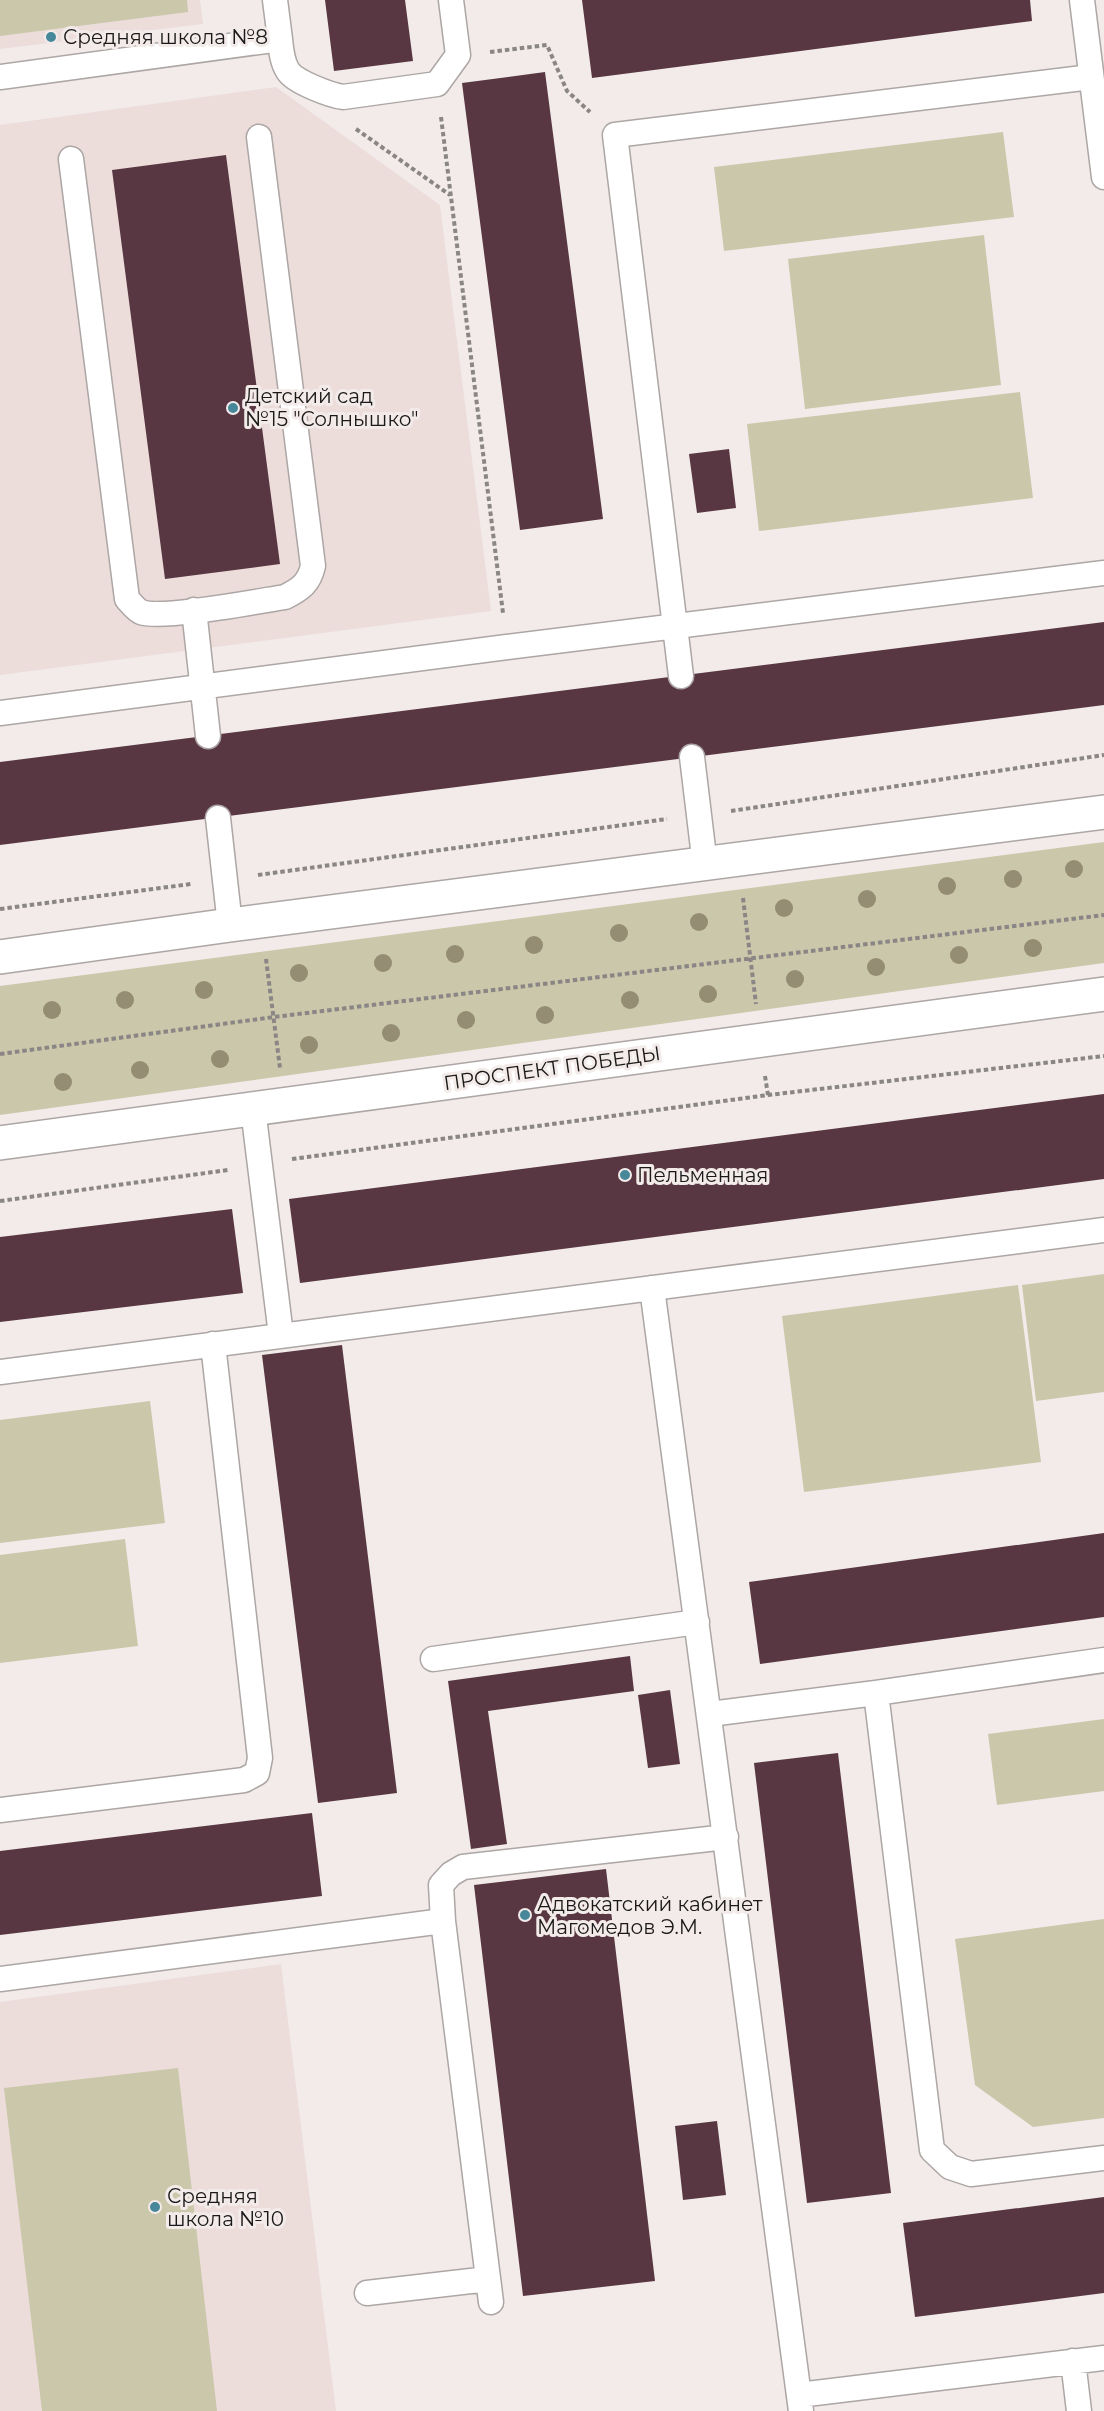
<svg xmlns="http://www.w3.org/2000/svg" width="1104" height="2411" font-family="Montserrat,sans-serif">
<style>
.built{fill:#ecddda}
.green{fill:#cbc7aa}
.building{fill:#583743}
.lines{fill:none;stroke-linecap:round;stroke-linejoin:round}
.service-casing{stroke:#aca6a5;stroke-width:27}
.secondary-casing{stroke:#aca6a5;stroke-width:36}
.path{stroke:#8b8686;stroke-width:4;stroke-dasharray:4.5 3;stroke-linecap:butt}
.service{stroke:#fff;stroke-width:24}
.secondary{stroke:#fff;stroke-width:33}
.tree{fill:#948c73}
.poi-dot{fill:#468799;stroke:#f2ebea;stroke-width:2}
.labels{text-anchor:middle;dominant-baseline:central;stroke-width:6;stroke-linejoin:round;paint-order:stroke}
.poi-label{font-size:20px;fill:#1a1818;stroke:#f2ebea;text-anchor:start}
.street-label{font-size:20px;fill:#1a1818;stroke:#f2ebea}
</style>
<rect width="100%" height="100%" fill="#f2ebea"/>
<!-- built -->
<path class="built" d="M0,0H200L203,24L0,49Z
M276,87L440,205L491,611L0,675V125Z
M281,1964L336,2411H0V2002Z"/>
<!-- green -->
<path class="green" d="M0,0H187L188,12L0,36Z
M1003,132L1014,217L724,251L714,167Z
M984,235L1001,385L805,409L788,259Z
M1020,392L1033,498L759,531L747,424Z
M1104,842V963L0,1115V986Z
M1104,1274V1392L1036,1401L1022,1285Z
M1018,1285L1041,1462L804,1492L782,1316Z
M150,1401L165,1523L0,1543V1420Z
M125,1539L138,1646L0,1663V1555Z
M1104,1719V1791L997,1805L988,1734Z
M1104,1919V2118L1033,2127L975,2085L955,1939Z
M178,2068L217,2411H42L4,2088Z"/>
<!-- building -->
<path class="building" d="M325,0H405L413,61L334,71Z
M582,0H1030L1032,21L592,78Z
M545,72L603,519L520,530L462,83Z
M226,155L280,564L165,579L112,170Z
M729,449L736,508L697,513L689,454Z
M1104,622V705L0,845V762Z
M1104,1094V1179L300,1283L289,1199Z
M232,1209L243,1293L0,1322V1237Z
M342,1345L397,1793L318,1803L262,1355Z
M1104,1533V1617L760,1664L749,1582Z
M630,1656L634,1691L488,1711L507,1844L471,1849L448,1681Z
M670,1690L680,1764L648,1768L638,1695Z
M838,1753L891,2193L807,2203L754,1763Z
M312,1813L322,1896L0,1935V1851Z
M606,1869L655,2281L523,2296L474,1885Z
M717,2121L726,2195L683,2200L675,2126Z
M1104,2197V2293L915,2317L903,2223Z"/>
<g class="lines">
<defs>
<path id="service" d="M275,0L280,39
M1082,0L1104,177
M0,77L280,39C281,50 282,62 288,71C295,82 330,95 343,97L437,84L458,55L451,0
M71,159L127,599C131,603 136,610 141,612C160,620 259,601 285,597C301,589 309,583 313,566L259,137
M194,610L208,736
M681,676L615,135L1091,77
M0,713L507,647L1104,573
M692,757L705,865
M218,818L230,925
M253,1109L281,1335
M652,1288L801,2411
M0,1372L1104,1230
M433,1659L697,1622
M876,1693L932,2150L950,2167L971,2174L1104,2158
M710,1714L876,1693L1104,1660
M0,1810L244,1780L257,1773L260,1758L213,1344
M443,1921L491,2302
M0,1979L443,1921L441,1885L451,1874L463,1867L726,1837
M367,2293L488,2279
M1073,2361L1079,2411
M799,2395L1104,2358"/>
<path id="secondary" d="M0,957L230,925L1104,812
M0,1143L1104,994"/>
</defs>
<!-- service casing -->
<use href="#service" class="service-casing"/>
<!-- secondary casing -->
<use href="#secondary" class="secondary-casing"/>
<!-- path -->
<path class="path" d="M490,52L547,45L567,91L590,112
M441,117L503,613
M356,129L450,195
M731,811L1104,755
M258,875L667,819
M743,898L756,1004
M0,909L191,884
M266,959L280,1068
M0,1054L274,1017L1104,915
M765,1076L768,1095
M292,1159L768,1095L1104,1056
M0,1201L228,1170"/>
<!-- service -->
<use href="#service" class="service"/>
<!-- secondary -->
<use href="#secondary" class="secondary"/>
</g>
<!-- trees -->
<g class="tree">
<circle cx="1074" cy="869" r="9"/>
<circle cx="1013" cy="879" r="9"/>
<circle cx="947" cy="886" r="9"/>
<circle cx="867" cy="899" r="9"/>
<circle cx="784" cy="908" r="9"/>
<circle cx="699" cy="922" r="9"/>
<circle cx="619" cy="933" r="9"/>
<circle cx="534" cy="945" r="9"/>
<circle cx="1033" cy="948" r="9"/>
<circle cx="455" cy="954" r="9"/>
<circle cx="959" cy="955" r="9"/>
<circle cx="383" cy="963" r="9"/>
<circle cx="876" cy="967" r="9"/>
<circle cx="299" cy="973" r="9"/>
<circle cx="795" cy="979" r="9"/>
<circle cx="204" cy="990" r="9"/>
<circle cx="708" cy="994" r="9"/>
<circle cx="125" cy="1000" r="9"/>
<circle cx="630" cy="1000" r="9"/>
<circle cx="52" cy="1010" r="9"/>
<circle cx="545" cy="1015" r="9"/>
<circle cx="466" cy="1020" r="9"/>
<circle cx="391" cy="1033" r="9"/>
<circle cx="309" cy="1045" r="9"/>
<circle cx="220" cy="1059" r="9"/>
<circle cx="140" cy="1070" r="9"/>
<circle cx="63" cy="1082" r="9"/>
</g>
<!-- markers -->
<g class="poi-dot">
<circle cx="51" cy="37" r="6"/>
<circle cx="233" cy="408" r="6"/>
<circle cx="625" cy="1175" r="6"/>
<circle cx="525" cy="1915" r="6"/>
<circle cx="155" cy="2207" r="6"/>
</g>
<g class="labels">
<!-- poi labels -->
<g class="poi-label">
<text x="63" y="37">Средняя школа №8</text>
<text x="245" y="396">Детский сад<tspan x="245" dy="23">№15 "Солнышко"</tspan></text>
<text x="637" y="1175">Пельменная</text>
<text x="537" y="1904">Адвокатский кабинет<tspan x="537" dy="23">Магомедов Э.М.</tspan></text>
<text x="167" y="2196">Средняя<tspan x="167" dy="23">школа №10</tspan></text>
</g>
<!-- street labels -->
<g class="street-label">
<text transform="translate(552 1068) rotate(-8)">ПРОСПЕКТ ПОБЕДЫ</text>
</g>
</g>
</svg>
